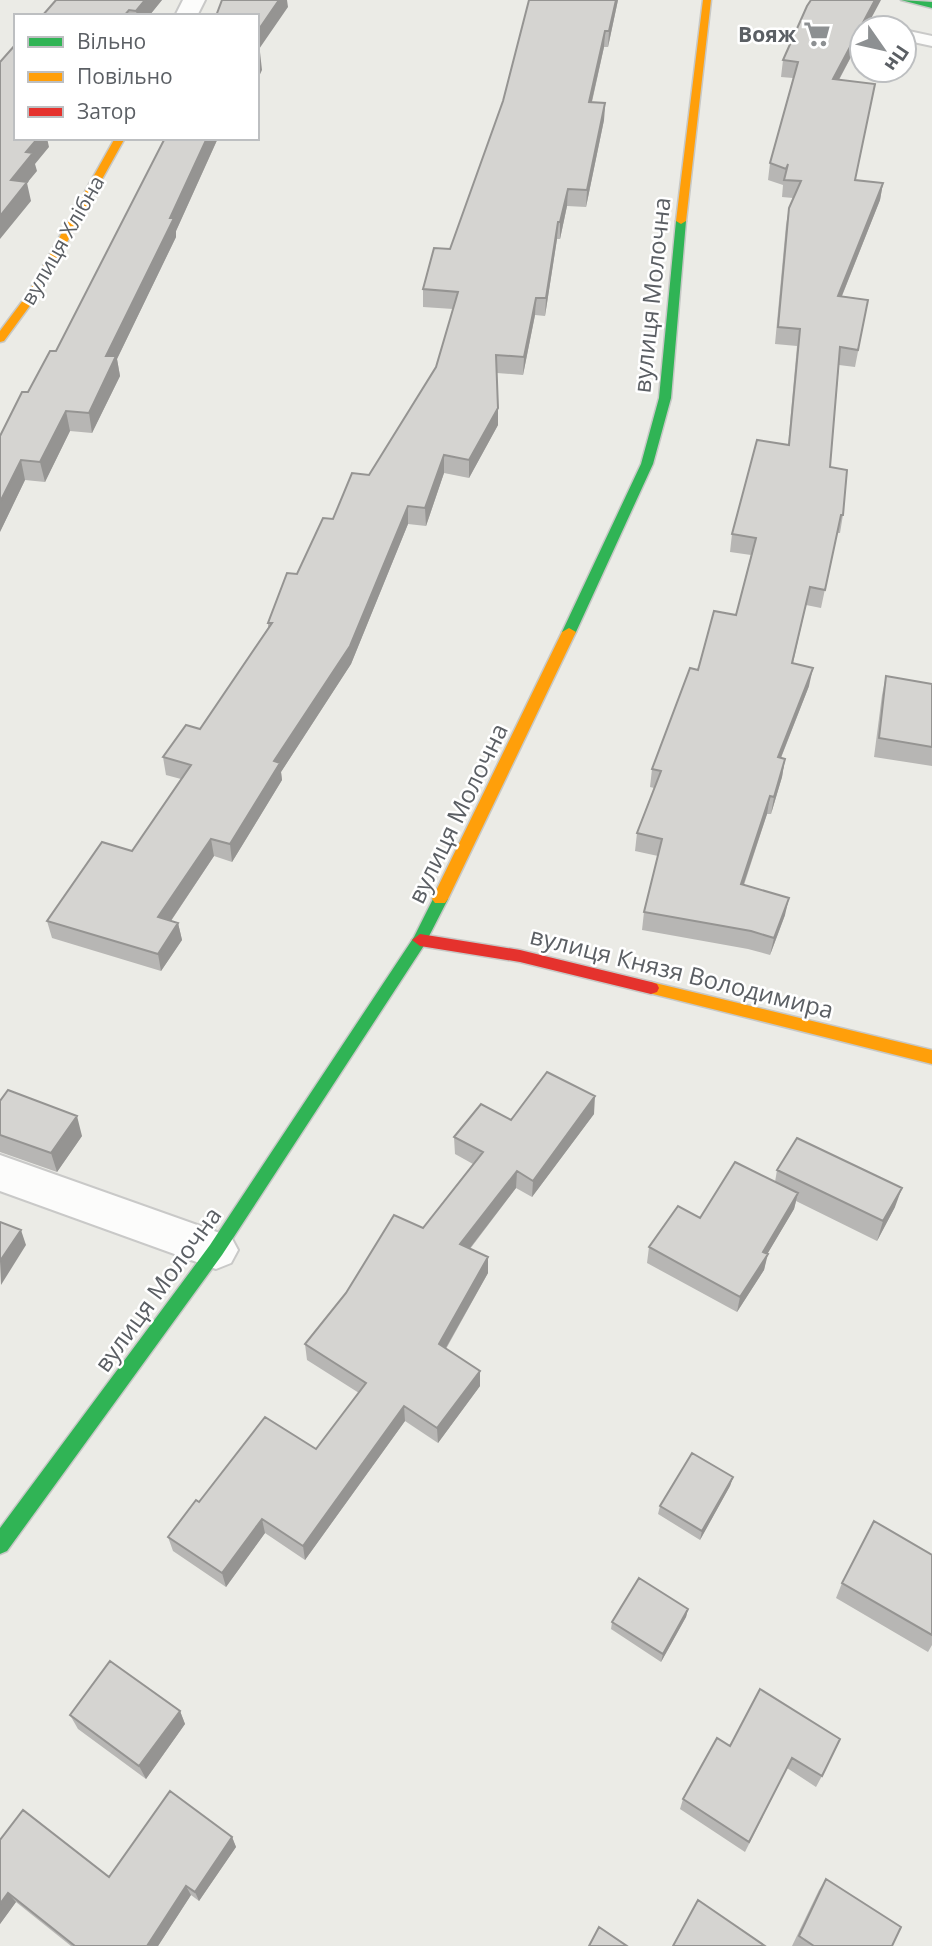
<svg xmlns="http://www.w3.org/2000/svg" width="932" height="1946" font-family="'Open Sans',sans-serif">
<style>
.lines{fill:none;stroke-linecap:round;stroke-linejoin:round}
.lane-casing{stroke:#c9c9c8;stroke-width:4}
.street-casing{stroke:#c9c9c8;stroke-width:4}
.fast-casing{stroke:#c7c8c6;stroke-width:3}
.slow-casing{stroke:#c7c8c6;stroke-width:3}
.jam-casing{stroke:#c7c8c6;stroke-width:3}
.lane{fill:#fcfcfb;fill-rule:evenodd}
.street{fill:#fcfcfb;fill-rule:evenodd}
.fast{fill:#30b455;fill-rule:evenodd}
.slow{fill:#ff9f0a;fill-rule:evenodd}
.jam{fill:#e5322d;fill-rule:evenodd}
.wall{fill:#b7b6b4}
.shaded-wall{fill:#959492}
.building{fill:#d5d4d1;stroke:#959492;stroke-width:2}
.labels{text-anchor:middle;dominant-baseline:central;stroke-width:5;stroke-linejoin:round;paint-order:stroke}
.far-poi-label{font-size:21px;font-weight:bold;fill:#5b5f64;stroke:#fff;text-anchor:end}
.far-street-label{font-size:21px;fill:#5b5f64;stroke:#fff}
.street-label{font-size:24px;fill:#5b5f64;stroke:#fff}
</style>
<rect width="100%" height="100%" fill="#ebebe6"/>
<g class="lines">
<defs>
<path id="lane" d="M904,30L932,36V46L904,40Z"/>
<path id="street" d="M183,0H205L197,16H175Z
M0,1155L231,1237L238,1250L231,1263L216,1269L0,1191Z"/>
<path id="fast" d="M901,0L932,2V8Z
M681,218L686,221L671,398L653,464L576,632L574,635H564L562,632L641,464L659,398L676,221Z
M440,893L448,899L425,944L222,1255L7,1551L0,1554V1528L210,1245L414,937L435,895Z"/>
<path id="slow" d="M703,0H711L686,221L681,224L676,221Z
M115,138H125L37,296L4,341L0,342V331L27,295Z
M569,628L576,632L448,899L445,903H435L432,899L562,632Z
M651,982L932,1050V1064L645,992L643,988L645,984Z"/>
<path id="jam" d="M420,934L520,950L651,982L657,984L659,988L657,992L651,994L520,962L420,946L412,940Z"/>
</defs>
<!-- lane casing -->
<use href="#lane" class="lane-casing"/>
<!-- street casing -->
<use href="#street" class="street-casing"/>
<!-- fast casing -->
<use href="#fast" class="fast-casing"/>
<!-- slow casing -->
<use href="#slow" class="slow-casing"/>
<!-- jam casing -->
<use href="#jam" class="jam-casing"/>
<!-- lane -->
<use href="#lane" class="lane"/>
<!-- street -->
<use href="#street" class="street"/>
<!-- fast -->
<use href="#fast" class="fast"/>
<!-- slow -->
<use href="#slow" class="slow"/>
<!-- jam -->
<use href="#jam" class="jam"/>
</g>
<!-- wall -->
<path class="wall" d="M56,0H162L149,16H42Z
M529,0H618L608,47H604L592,102L605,103L604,120L586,207L567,206L560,239H557L545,316L535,315L523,375L497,373L498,425L469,478L444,473L426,526L408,524L351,664L281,772L282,780L232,862L214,856L171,921L178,923L182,940L161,971L52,938L47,921L132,851L181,779L166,775L163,757L200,729L268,628V623L297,574L333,519L369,475L436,367L453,309L423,307V289L450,249L503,101Z
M862,28V36L839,80L856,180L883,183L880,200L842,296L868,300L855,367L839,365L830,467L843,515L840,533H837L821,608L806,605L793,663L809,686L781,758L785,759L782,777L771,814H767L744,885L785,915L770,955L748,949L642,930L644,912L658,856L635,851L637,833L654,788L650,787L652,769L698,670L736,615L751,555L730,552L732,534L788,445L797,346L775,344L786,225L789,208L793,198L782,197L783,185L768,180L770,163L793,78L781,77L783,60Z
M165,138H218L176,231V237L117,359L120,376L92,433L70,431L45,482L25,480L0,532L28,392L56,351Z
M886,676L932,684V766L874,757L882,695Z
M0,1101L82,1136L57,1172L0,1152Z
M594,1114L532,1197L516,1188L470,1249L488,1257V1273L446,1349L480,1371V1386L438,1443L405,1421L305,1560L265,1533L226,1587L173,1551L168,1537L199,1502L316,1449L359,1393L307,1360L305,1344L423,1228L473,1164L455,1154L454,1137L511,1120Z
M777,1170L895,1207L877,1241L796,1201L794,1209L767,1254L764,1270L737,1312L647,1263L649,1247L700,1218L775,1182Z
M733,1477L730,1486L700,1540L658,1514L660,1506Z
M932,1555V1645L928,1652L836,1598L842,1583Z
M688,1609L686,1617L661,1662L611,1629L612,1622Z
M760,1689L822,1776L816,1787L787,1768L745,1852L680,1809L683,1799L730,1746Z
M180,1711L185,1724L146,1779L78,1729L70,1715Z
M232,1837L236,1847L199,1901L191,1895L158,1946H71L16,1902L0,1924V1840L109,1877Z
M826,1879L892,1946H792L819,1890Z"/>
<!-- shaded-wall -->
<path class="shaded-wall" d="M145,0H162L149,16H137L136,11Z
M279,0H287L288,7L257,52V32Z
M616,0H618L608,47L609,31Z
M875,0H881L866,28H862V36L830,96L833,79Z
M605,31L604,47L588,118L589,102Z
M260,52L262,70L257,81V59Z
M605,103L604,120L586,207L587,190Z
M33,138H47L49,147L35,164L37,171L27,183L31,201L0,239V216L11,180Z
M207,138H218L176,231V237L117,359L120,376L92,433L89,413L106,356Z
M883,183L880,200L835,313L838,296Z
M568,189L567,206L560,239V222Z
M558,222L557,239L545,316L546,298Z
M536,298L535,315L523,375L524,357Z
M498,408V425L469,478V460Z
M66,411L70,431L45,482L40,462Z
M444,455V473L426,526L425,508Z
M21,460L25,480L0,532V502Z
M408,506V524L351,664L281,772L282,780L232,862L230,844L274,761Z
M813,668L809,686L774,775L778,757Z
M785,759L782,777L771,814L774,797Z
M770,796L767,814L738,901L741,884Z
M211,839L214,856L162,934L158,917Z
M789,898L785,915L770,955L774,938Z
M178,923L182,940L161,971L158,954Z
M595,1096L594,1114L532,1197L533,1181Z
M77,1116L82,1136L57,1172L51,1153Z
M517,1171L516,1188L460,1261V1244Z
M902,1188L895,1207L877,1241L883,1221Z
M798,1193L794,1209L759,1268L763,1252Z
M21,1230L26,1245L1,1285L0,1261Z
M768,1254L764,1270L737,1312L740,1297Z
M488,1257V1273L439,1360V1344Z
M480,1371V1386L438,1443L437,1428Z
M404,1406L405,1421L305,1560L303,1546Z
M733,1477L730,1486L700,1540L702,1531Z
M262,1519L265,1533L226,1587L222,1573Z
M688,1609L686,1617L661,1662L663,1654Z
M180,1711L185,1724L146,1779L139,1766Z
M232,1837L236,1847L199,1901L195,1892Z
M186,1886L191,1895L158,1946H147Z
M8,1893L16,1902L0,1924V1904Z"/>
<!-- building -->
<path class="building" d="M56,0H145L136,11L129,10L124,16H42Z
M222,0H279L257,32V16H216Z
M529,0H616L609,31H605L589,102L605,103L587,190L568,189L560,222H558L546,298H536L524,357L496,355L498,408L469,460L444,455L425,508L408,506L350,646L274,761L280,763L230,844L211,839L158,917L178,923L158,954L47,921L102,842L132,851L191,765L163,757L186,725L200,729L272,623H268L287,573L297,574L323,518L333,519L352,473L369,475L436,367L458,292L423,289L434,248L450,249L503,101Z
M811,0H875L833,79L875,84L855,180L883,183L838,296L868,300L858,350L840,347L830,467L847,470L843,515H841L825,590L810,587L792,663L813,668L778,757L785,759L774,797L770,796L741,884L789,898L774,938L751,931L644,912L662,839L637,833L661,771L652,769L690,668L698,670L714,611L736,615L756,538L732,534L757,440L789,445L800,329L778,327L789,208L801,181L784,180L788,164L786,169L770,163L798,62L783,60L807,6Z
M16,44V138H38L26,152L33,153L11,180L27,182L0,216V62Z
M165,138H207L170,218H174L106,356H116L89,413L66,411L40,462L21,460L0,502V436L22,392H28L50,351H56Z
M886,676L932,684V747L879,738Z
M547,1072L595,1096L533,1181L517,1171L460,1244L488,1257L439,1344L480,1371L437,1428L404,1406L303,1546L262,1519L222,1573L168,1537L196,1500L199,1502L265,1417L316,1449L366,1383L305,1344L346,1293L394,1215L423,1228L483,1152L454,1137L481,1104L511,1120Z
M8,1090L77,1116L51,1153L0,1135V1101Z
M797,1138L902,1188L883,1221L777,1170Z
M735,1162L798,1193L763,1252L768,1254L740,1297L649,1247L678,1206L700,1218Z
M0,1222L21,1230L0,1261Z
M692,1453L733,1477L702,1531L660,1506Z
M874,1521L932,1555V1635L842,1583Z
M639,1578L688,1609L663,1654L612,1622Z
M110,1661L180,1711L139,1766L70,1715Z
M760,1689L840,1739L822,1776L792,1758L749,1842L683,1799L717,1738L730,1746Z
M170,1791L232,1837L195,1892L186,1886L147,1946H75L8,1893L0,1904V1840L23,1810L109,1877Z
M826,1879L901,1927L892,1946H814L799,1936Z
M698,1900L765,1946H673Z
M599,1927L627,1946H589Z"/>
<!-- icons -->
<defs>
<symbol id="supermarket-bare" viewBox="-9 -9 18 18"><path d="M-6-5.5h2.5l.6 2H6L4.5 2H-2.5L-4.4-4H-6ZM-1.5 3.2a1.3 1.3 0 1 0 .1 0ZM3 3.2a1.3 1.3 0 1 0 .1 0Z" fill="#8d9092" stroke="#fff" stroke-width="2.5" paint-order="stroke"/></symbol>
</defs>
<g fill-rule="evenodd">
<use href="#supermarket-bare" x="798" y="15" width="38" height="38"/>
</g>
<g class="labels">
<!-- far-poi labels -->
<g class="far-poi-label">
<text x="796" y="34">Вояж</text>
</g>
<!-- far-street labels -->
<g class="far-street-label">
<text transform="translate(62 240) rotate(-60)">вулиця Хлібна</text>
</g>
<!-- street labels -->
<g class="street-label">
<text transform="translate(651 295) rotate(-84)">вулиця Молочна</text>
<text transform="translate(457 813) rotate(-64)">вулиця Молочна</text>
<text transform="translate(682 972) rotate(14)">вулиця Князя Володимира</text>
<text transform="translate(157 1289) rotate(-54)">вулиця Молочна</text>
</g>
</g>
<!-- legend -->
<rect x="14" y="14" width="245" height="126" fill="#ffffff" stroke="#bdbfc1" stroke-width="2"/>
<rect x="28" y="37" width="35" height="10" fill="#30b455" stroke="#bdbfc1" stroke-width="2"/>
<text x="77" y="49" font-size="21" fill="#5b5f64">Вільно</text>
<rect x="28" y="72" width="35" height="10" fill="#ff9f0a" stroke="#bdbfc1" stroke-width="2"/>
<text x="77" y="84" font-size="21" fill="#5b5f64">Повільно</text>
<rect x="28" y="107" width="35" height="10" fill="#e5322d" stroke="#bdbfc1" stroke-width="2"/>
<text x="77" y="119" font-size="21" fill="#5b5f64">Затор</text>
<!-- north arrow -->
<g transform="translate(883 49) rotate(124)"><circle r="33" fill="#ffffff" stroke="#bdbfc1" stroke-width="2"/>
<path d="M0-5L12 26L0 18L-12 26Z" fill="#8d9092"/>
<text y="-10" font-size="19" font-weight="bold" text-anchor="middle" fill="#5b5f64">Пн</text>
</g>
</svg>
